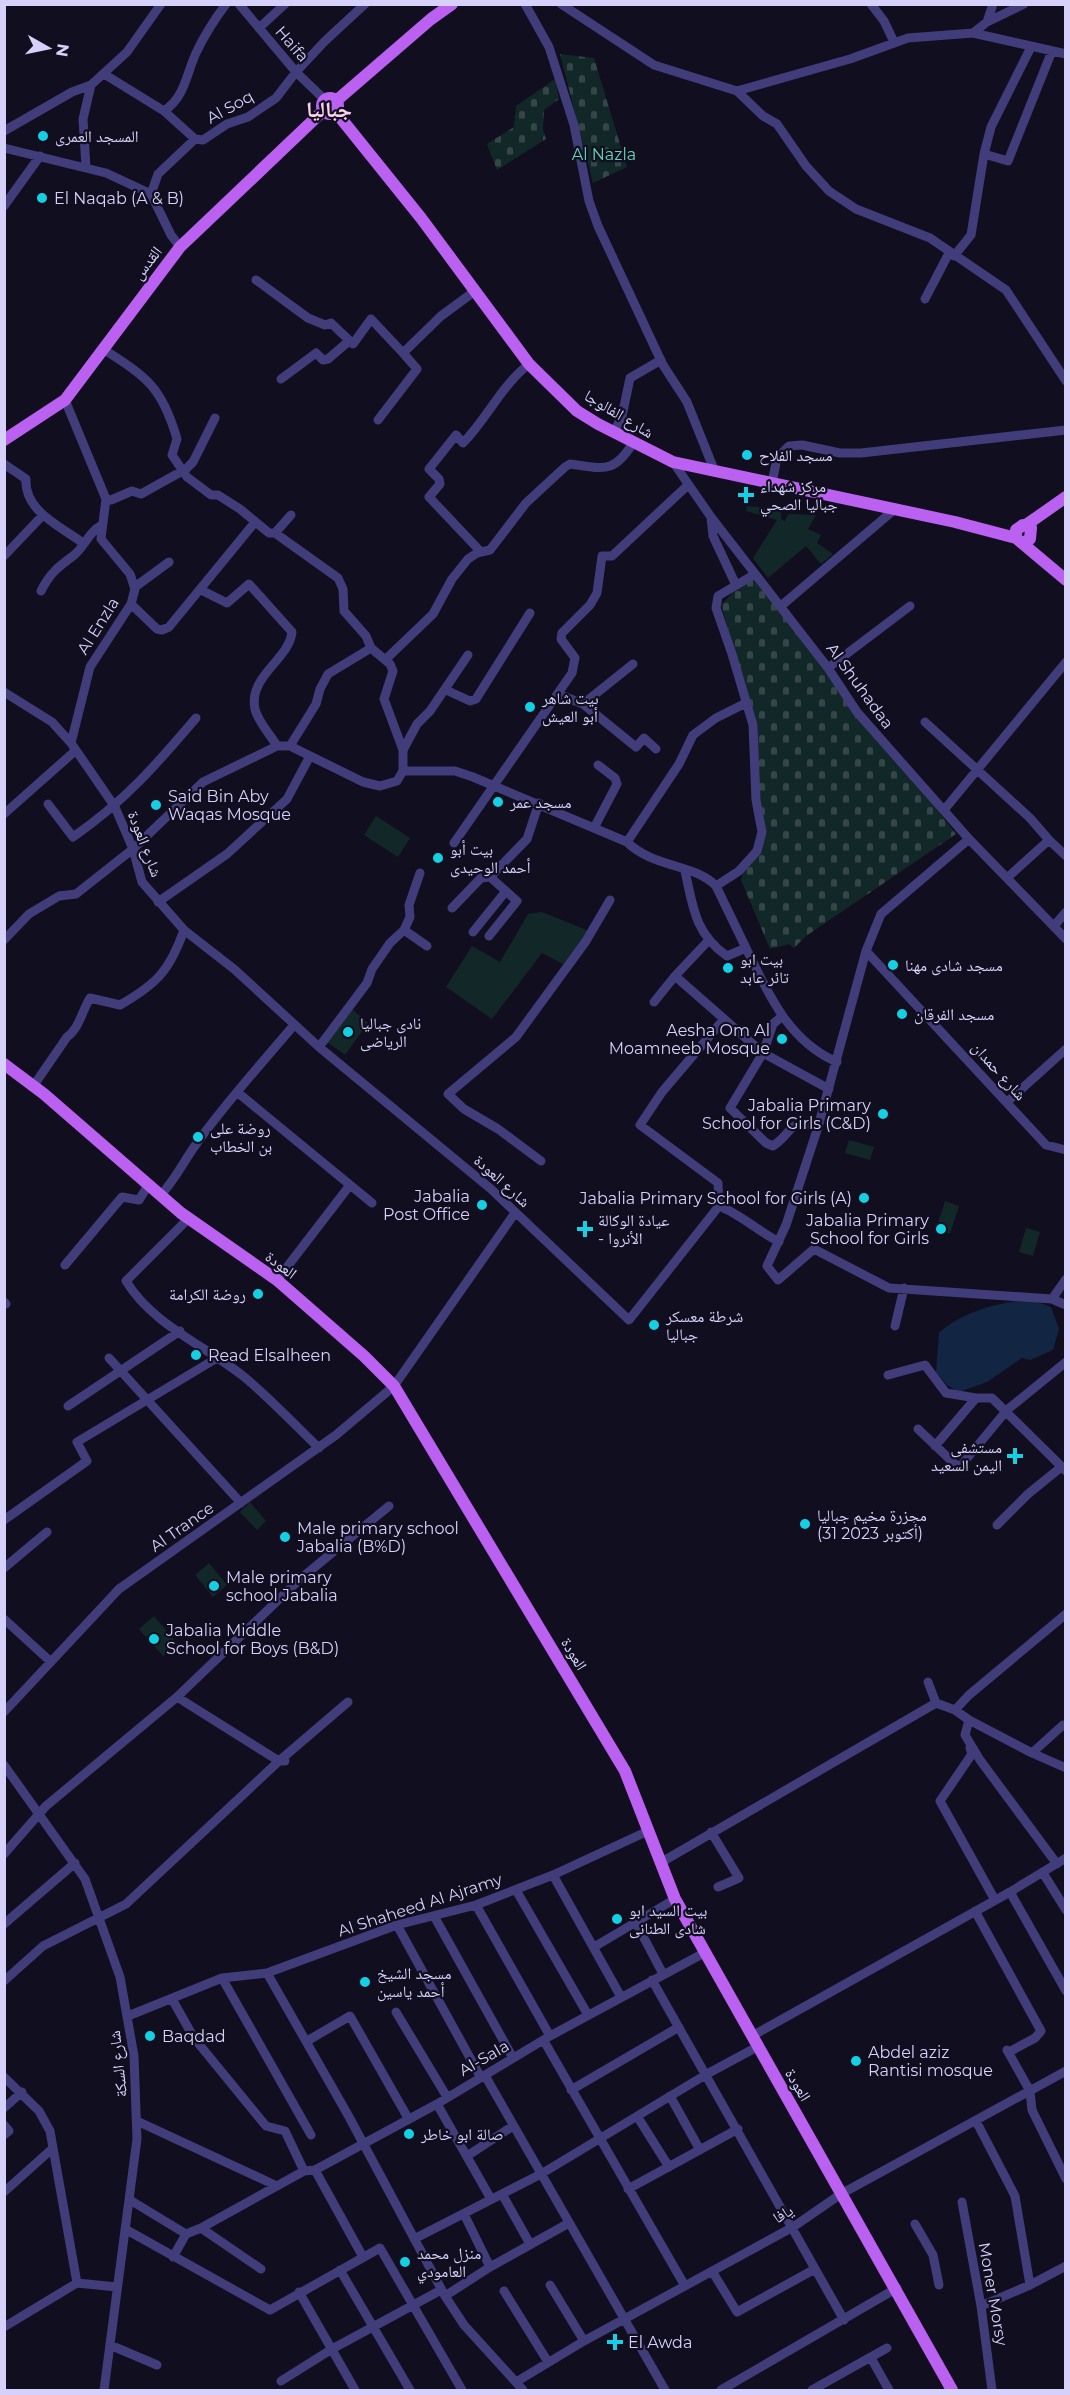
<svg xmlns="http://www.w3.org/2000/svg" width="1070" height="2395" font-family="Montserrat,'Noto Naskh Arabic',sans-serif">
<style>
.grass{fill:#122828}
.cemetery{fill:url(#cemetery-stones)}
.water{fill:#122644}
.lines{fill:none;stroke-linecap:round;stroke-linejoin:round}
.minor{stroke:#403d7a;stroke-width:9}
.major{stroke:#bb61f1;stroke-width:12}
.poi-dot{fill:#14d0e4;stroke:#110e1f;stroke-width:2}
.labels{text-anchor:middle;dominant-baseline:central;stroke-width:4.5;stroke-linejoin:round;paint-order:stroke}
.street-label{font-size:16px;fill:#d5d1fb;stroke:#110e1f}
.poi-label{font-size:16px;fill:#d5d1fb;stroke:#110e1f;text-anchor:start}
.park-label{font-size:16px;fill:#63d4b8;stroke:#110e1f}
.district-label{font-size:22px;font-weight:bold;fill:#fbd2ec;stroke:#110e1f}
</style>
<defs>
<pattern id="cemetery-stones" width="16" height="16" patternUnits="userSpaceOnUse" patternTransform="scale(1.5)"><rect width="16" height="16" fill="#122828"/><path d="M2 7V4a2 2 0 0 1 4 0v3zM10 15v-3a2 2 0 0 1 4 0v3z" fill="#344648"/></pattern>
</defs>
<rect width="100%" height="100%" fill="#110e1f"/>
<!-- grass -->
<path class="grass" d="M747,506L777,509L781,513V519L785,521L788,514L816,515L808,529L821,535L817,543L833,554L821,564L806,546L768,578L753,558L777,520L746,511Z
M376,816L410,838L398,857L364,835Z
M542,912L589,931L563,964L542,953L492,1019L446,987L472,946L500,962L528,914Z
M351,1008L368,1023L345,1055L327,1042Z
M849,1140L874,1147L870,1160L845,1153Z
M945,1201L959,1206L950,1234L936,1229Z
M1026,1228L1040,1232L1033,1256L1019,1252Z
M250,1502L266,1521L257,1530L240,1512Z
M209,1563L227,1585L213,1597L195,1575Z
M154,1616L178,1644L163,1656L139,1629Z"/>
<!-- cemetery -->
<path class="cemetery" d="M560,54L594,58L627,167L593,183Z
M555,79L559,99L544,110L543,129L546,139L497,170L487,144L514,127L516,106Z
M754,578L956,834L806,936L794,948L789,944L770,949L741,880L745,867L759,854L758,727L721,605L738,587Z"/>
<!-- water -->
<path class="water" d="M1032,1300L1051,1307L1059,1329L1053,1350L1030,1360L1022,1358L987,1382L959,1392L947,1385L936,1372L939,1333C962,1312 1002,1301 1032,1300Z"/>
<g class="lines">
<!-- minor -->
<path class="minor" d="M239,4L296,72L325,100
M525,4L549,47L574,125L589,201L598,226L663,365L687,402L715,472
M561,4L654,65L737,91L763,116L777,124L806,166L829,191L856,209L930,238L1006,290L1066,381
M871,4L884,21L894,42
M987,22L993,4
M259,28L285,4
M973,33L987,22L1024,4
M104,74L164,111
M737,91L850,59L908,38L973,33L1066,54
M4,131L72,92L91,85L127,52L161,4
M195,139L164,111C185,97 186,75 196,53C204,36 214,20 226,4
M4,148L106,173L151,194L158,174L195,139L203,140L227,124L248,117L276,98L296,72L325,41L365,4
M984,154L991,127L1031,47
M86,167L83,119L91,85
M151,194L171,235L180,247
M4,206L40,156
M954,256L971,235L984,154L1008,161L1052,51
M256,280L308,318L325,325L331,323L353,344L371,319L403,353
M925,299L949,253
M103,349C147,377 162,387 177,439L172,455L187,477L211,495H218L240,509L269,533H275L291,515
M281,379L316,353L323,360L328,359L349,341
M65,400L106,499L101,539L130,574L135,589L131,604L90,667L71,743
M378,420L417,369L403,353L441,316L475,291
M614,432L622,416L630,378L661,360
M673,462L711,517L828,668L857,712L969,839L1066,939
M4,464L26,479C24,511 60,526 83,543
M772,483L777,458L789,446L802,445L840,453H861L1066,430
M106,499L111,500L132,491L141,494L186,469L193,462L215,418
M711,517L713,536L735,583
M481,552L429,497L440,484L439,479L429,469L456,435L463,443C488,417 501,386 529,364
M4,556L43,515
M135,587L169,562
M201,590L227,603L249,584L292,632C289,660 248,676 255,709C258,722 270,734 277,746
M41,591C50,573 58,567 73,556C85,547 88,532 102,525
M131,604L157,629L162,630L169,627L255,522
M781,606L895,509
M385,660L433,614L452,579L468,559L477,553L490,550L526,503L565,467L570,464C603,468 613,475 633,443
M828,668L910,606
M446,690L470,701L476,699L530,613
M4,692L52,722L71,743L115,807L133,849L142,882L184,930L234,969L319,1047L491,1189L629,1320L719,1206C740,1214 758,1231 779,1242
M558,694L583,704L633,664
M583,704L636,747L644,738L656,749
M925,722L1030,818L1049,840L1008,877
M290,746L316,704L320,689L328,674L371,648
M403,750L417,724L430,711L468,655
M403,771H455L473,777L627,842C653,868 696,864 716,886L739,871L757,851L762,832L756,800L753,725L732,654L716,608L718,596L755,574
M48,804L73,837C125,801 156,765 196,718
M944,810L1066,662
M4,814L75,751
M594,828L617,784L615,778L598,765
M969,839L881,914L866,951L818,1127L786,1225L767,1266L778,1280L814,1249L889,1288L1052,1299L1066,1305
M1049,840L1066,856
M627,842L679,764L693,735L716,718L746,703
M454,843L572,673L575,658L561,639L562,633L590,605L597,593L602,556H612L688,485
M685,871C693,907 695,934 727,956L746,948C768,993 788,1041 837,1062
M716,886L746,948
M158,902L227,854L287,799L310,756
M452,908L481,878L490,877L527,839L539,803
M1054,926L1066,912
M404,930L427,946
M473,932L506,891
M489,936L517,901L490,877
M4,940L29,914L59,896L76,894L133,849L203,782L277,746H290L363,782L380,786L397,781L403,771V750L384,699L393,671L390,664L371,648L366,636L344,611L343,589L338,578L275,533
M708,941L675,976L763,1053L829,1089
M866,951L1046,1145L1066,1150
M654,1002L675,976
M781,1017L773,1024L763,1053L730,1108L766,1143L773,1146C795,1131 787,1118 818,1127
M319,1047L367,983L372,969L390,943L404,930L410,917L409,905L420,873
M34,1085L67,1037C79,1029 82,1011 90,998L120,1005C157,984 170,970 184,930
M237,1092L372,1203
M1007,1102L1066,1049
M541,1161L498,1129L464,1109L448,1094L516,1037L586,941L610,900
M160,1196C177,1177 183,1162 197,1143C227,1101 262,1063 294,1025
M719,1206L718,1183L640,1125L662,1092L724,1019
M189,1218L126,1281C152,1324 204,1345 243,1376C269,1397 294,1424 319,1448
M65,1265L122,1197L139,1200L149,1184
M277,1280L350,1185
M1052,1299L1066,1279
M4,1302L6,1304
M895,1326L904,1288
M109,1358L241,1503
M888,1375L925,1365L946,1393L976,1398H992L1066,1471
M68,1406L180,1331
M918,1429L959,1468L1007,1410L1066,1362
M935,1446L976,1398
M4,1520L87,1461L77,1442L217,1358
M997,1525L1028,1494L1060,1468
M4,1568L47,1532
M4,1619L51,1662
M928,1682L936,1703
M177,1697L279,1761H285
M955,1710L969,1720L965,1735L980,1760L1057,1864
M4,1712L119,1589L336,1435L394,1386L515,1213
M969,1720L1032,1753L1063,1725L1066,1727
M970,1748L972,1754L940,1801L995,1900
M1032,1753L1066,1768
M4,1765L85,1879L120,1977L134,2056L137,2139L104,2390
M711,1832L739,1878L718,1887
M4,1854L46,1806L177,1697L299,1580L389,1506
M660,1863L936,1703L955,1710L969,1695L1066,1614
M1043,1873L1066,1910
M553,1875L621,1997
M516,1890L588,2015
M1010,1892L1066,1991
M476,1905L550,2036
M975,1911L1041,2031L1035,2038L1009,2052
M434,1916L513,2058
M635,1921L663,1974
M4,1924L75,1863
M397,1925L480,2076L487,2079L665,2390
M594,1947L675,1899
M267,1973L348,2115L445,2296L464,2325L523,2390
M222,1978L311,2135
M652,1980L844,2320
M4,1981L43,1946L126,1904L279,1761L348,1702
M172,1999L194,2038L266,2126L285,2131L304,2171
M396,2012L447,2097
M128,2016L222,1978L267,1973L397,1925L476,1905L553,1875L648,1831
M752,2036L1010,1892L1066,1858
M307,2041L350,2016L408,2118
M544,2041L685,2286
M1007,2050L1030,2091L1032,2110L1066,2179
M4,2077L39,2111L50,2131L77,2283
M571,2090L679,2027
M670,2096L700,2150
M437,2104L491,2199
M4,2108L22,2092
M637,2116L669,2167
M137,2121L277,2186
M976,2121L1015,2196L1030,2285
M4,2125L9,2131L4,2135
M467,2156L513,2126
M315,2170L363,2257
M628,2189L738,2129
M4,2192L53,2148
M502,2194L530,2244
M130,2200L186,2234
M962,2202L981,2306L992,2390
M464,2214L490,2267
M915,2224L933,2255L939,2285
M201,2228L261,2269
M125,2229L270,2310L380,2248L462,2390
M414,2239L541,2174L707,2074L757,2047
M173,2257L186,2234L201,2228L304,2171L315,2170L437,2104L550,2036L704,1953
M340,2270L410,2390
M712,2271L737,2312L815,2269
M550,2285L584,2341
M504,2291L548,2362
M299,2292L355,2390
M445,2296L490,2267L569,2223
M981,2306L1030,2285L1066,2266
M4,2327L77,2283L117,2287
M110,2345L157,2365
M871,2358L889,2390
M281,2381L332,2349L441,2290
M516,2382L584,2341L793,2227L841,2194L1066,2071
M721,2390L897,2288
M812,2390L887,2348"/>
<!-- major -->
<path class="major" d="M322 106a8 8 0 1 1 16 0a8 8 0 1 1-16 0Z
M336,101L431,19L452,4
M335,111L421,218L529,364L577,411L598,424L673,462L955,522L1016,538
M4,440L65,400L180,247L324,110
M1026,525L1066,497
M1023,543L1030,539L1031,528L1023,525L1016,530V538L1066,580
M4,1064L44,1094L181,1213L277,1280L364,1356L394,1386L625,1771L675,1899L952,2390"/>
</g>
<!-- markers -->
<g class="poi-dot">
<circle cx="43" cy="136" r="6"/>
<circle cx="42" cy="198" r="6"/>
<circle cx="747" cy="455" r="6"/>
<path d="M743 486h6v6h6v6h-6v6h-6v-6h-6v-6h6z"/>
<circle cx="530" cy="707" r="6"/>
<circle cx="498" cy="802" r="6"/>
<circle cx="156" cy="805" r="6"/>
<circle cx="438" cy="858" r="6"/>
<circle cx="893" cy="965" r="6"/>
<circle cx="728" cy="968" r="6"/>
<circle cx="902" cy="1014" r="6"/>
<circle cx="348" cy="1032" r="6"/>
<circle cx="782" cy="1039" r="6"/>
<circle cx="883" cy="1114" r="6"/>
<circle cx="198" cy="1137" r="6"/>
<circle cx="864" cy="1198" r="6"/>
<circle cx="482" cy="1205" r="6"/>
<path d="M582 1220h6v6h6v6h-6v6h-6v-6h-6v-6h6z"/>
<circle cx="941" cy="1229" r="6"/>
<circle cx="258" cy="1294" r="6"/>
<circle cx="654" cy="1325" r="6"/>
<circle cx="196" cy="1355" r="6"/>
<path d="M1012 1447h6v6h6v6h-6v6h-6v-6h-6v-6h6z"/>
<circle cx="805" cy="1524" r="6"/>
<circle cx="285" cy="1537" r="6"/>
<circle cx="214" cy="1586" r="6"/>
<circle cx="154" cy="1639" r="6"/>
<circle cx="617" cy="1919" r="6"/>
<circle cx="365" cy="1982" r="6"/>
<circle cx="150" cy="2036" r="6"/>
<circle cx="856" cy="2061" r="6"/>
<circle cx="409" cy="2134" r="6"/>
<circle cx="405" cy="2262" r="6"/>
<path d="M612 2333h6v6h6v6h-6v6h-6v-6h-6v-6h6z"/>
</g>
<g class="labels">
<!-- street labels -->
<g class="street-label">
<text transform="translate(292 44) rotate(49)">Haifa</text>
<text transform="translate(230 107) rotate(-29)">Al Soq</text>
<text transform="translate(147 263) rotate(-52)">القدس</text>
<text transform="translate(619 414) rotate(31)">شارع الفالوجا</text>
<text transform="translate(98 626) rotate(-58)">Al Enzla</text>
<text transform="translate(860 686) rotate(54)">Al Shuhadaa</text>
<text transform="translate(145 844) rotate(69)">شارع العودة</text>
<text transform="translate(999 1071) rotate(48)">شارع حمدان</text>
<text transform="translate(502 1181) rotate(42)">شارع العودة</text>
<text transform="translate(281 1265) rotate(37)">العودة</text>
<text transform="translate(182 1527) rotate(-35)">Al Trance</text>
<text transform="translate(574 1654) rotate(59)">العودة</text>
<text transform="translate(420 1905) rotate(-18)">Al Shaheed Al Ajramy</text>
<text transform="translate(484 2058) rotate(-30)">Al-Sala</text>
<text transform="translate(118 2064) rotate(-96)">شارع السكة</text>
<text transform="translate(798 2085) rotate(60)">العودة</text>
<text transform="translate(783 2214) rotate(-31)">يافا</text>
<text transform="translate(993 2294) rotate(80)">Moner Morsy</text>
</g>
<!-- poi labels -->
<g class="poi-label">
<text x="55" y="136">المسجد العمرى</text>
<text x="54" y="198">El Naqab (A &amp; B)</text>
<text x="759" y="455">مسجد الفلاح</text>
<text x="760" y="486">مركز شهداء<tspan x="760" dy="18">جباليا الصحي</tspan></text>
<text x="542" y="698">بيت شاهر<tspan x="542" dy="18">أبو العيش</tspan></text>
<text x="168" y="796">Said Bin Aby<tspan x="168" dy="18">Waqas Mosque</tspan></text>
<text x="510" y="802">مسجد عمر</text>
<text x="450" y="849">بيت أبو<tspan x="450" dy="18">أحمد الوحيدى</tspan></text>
<text x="740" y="959">بيت ابو<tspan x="740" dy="18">تائر عابد</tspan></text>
<text x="905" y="965">مسجد شادى مهنا</text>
<text x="914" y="1014">مسجد الفرقان</text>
<text x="360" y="1023">نادى جباليا<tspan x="360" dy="18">الرياضى</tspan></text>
<text x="770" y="1030" text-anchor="end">Aesha Om Al<tspan x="770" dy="18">Moamneeb Mosque</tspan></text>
<text x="871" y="1105" text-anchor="end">Jabalia Primary<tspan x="871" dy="18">School for Girls (C&amp;D)</tspan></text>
<text x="210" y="1128">روضة على<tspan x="210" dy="18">بن الخطاب</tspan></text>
<text x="470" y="1196" text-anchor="end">Jabalia<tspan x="470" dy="18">Post Office</tspan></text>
<text x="852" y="1198" text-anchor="end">Jabalia Primary School for Girls (A)</text>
<text x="598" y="1220">عيادة الوكالة<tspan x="598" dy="18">- الأنروا</tspan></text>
<text x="929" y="1220" text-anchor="end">Jabalia Primary<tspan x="929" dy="18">School for Girls</tspan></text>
<text x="246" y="1294" text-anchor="end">روضة الكرامة</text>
<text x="666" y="1316">شرطة معسكر<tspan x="666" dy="18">جباليا</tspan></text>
<text x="208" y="1355">Read Elsalheen</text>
<text x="1002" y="1447" text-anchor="end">مستشفى<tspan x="1002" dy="18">اليمن السعيد</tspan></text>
<text x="817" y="1515">مجزرة مخيم جباليا<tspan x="817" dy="18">(31 أكتوبر 2023)</tspan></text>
<text x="297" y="1528">Male primary school<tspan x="297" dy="18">Jabalia (B%D)</tspan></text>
<text x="226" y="1577">Male primary<tspan x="226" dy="18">school Jabalia</tspan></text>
<text x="166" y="1630">Jabalia Middle<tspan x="166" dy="18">School for Boys (B&amp;D)</tspan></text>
<text x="629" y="1910">بيت السيد ابو<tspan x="629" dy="18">شادى الطنانى</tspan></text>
<text x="377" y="1973">مسجد الشيخ<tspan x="377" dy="18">أحمد ياسين</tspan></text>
<text x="162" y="2036">Baqdad</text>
<text x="868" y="2052">Abdel aziz<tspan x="868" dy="18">Rantisi mosque</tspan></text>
<text x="421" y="2134">صالة ابو خاطر</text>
<text x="417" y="2253">منزل محمد<tspan x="417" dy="18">العامودي</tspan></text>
<text x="628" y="2342">El Awda</text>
</g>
<!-- park labels -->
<g class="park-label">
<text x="604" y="154">Al Nazla</text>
</g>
<!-- district labels -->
<g class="district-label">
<text x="329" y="109">جباليا</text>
</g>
</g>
<!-- border -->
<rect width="1070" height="2395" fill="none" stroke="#d5d1fb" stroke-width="12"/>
<!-- north arrow -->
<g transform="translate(48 48) rotate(99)" stroke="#110e1f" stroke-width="4.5" paint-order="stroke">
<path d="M0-4.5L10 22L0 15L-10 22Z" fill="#d5d1fb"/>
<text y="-9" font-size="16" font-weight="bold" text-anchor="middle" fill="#d5d1fb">N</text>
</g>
</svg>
